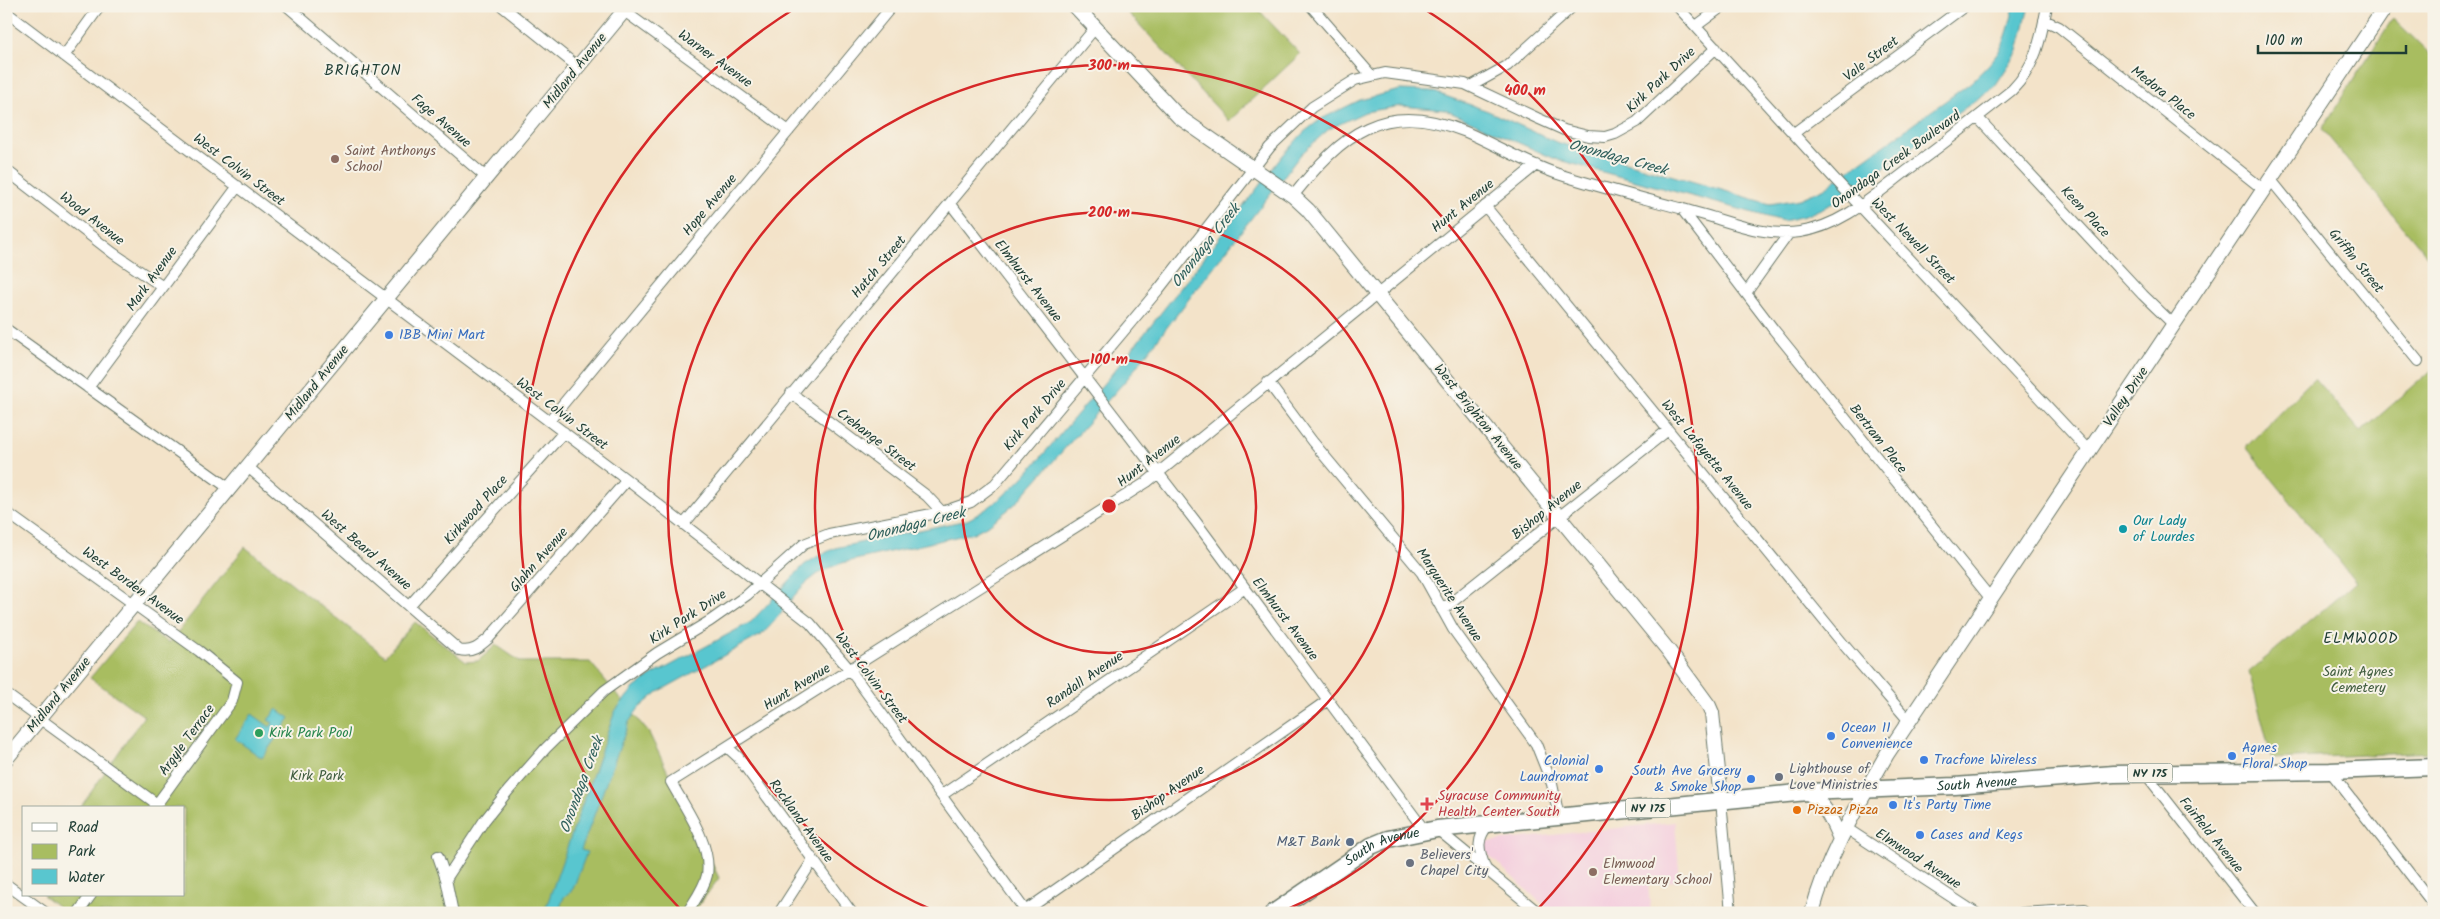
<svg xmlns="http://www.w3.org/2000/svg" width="2440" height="919" font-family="Kalam,sans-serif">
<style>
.built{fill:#f4cfde}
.green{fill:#a8bd61;stroke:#647d4a}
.water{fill:#59c6cf;stroke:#3c8282}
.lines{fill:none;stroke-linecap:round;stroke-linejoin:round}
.street-casing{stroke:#697768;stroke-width:12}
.secondary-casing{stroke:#697768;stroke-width:16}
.primary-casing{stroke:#697768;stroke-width:19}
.street{stroke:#fff;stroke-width:10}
.secondary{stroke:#fff;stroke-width:14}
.primary{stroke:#fff;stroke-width:16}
.ring{fill:none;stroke:#d62828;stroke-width:2.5}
.education-dot{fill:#8d6e63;stroke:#f7f3e8;stroke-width:2}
.shop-dot{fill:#3f7fe0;stroke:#f7f3e8;stroke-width:2}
.culture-dot{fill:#0f9aa8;stroke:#f7f3e8;stroke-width:2}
.leisure-dot{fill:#2e9e5b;stroke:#f7f3e8;stroke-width:2}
.worship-dot{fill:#6b7280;stroke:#f7f3e8;stroke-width:2}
.health-dot{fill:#e0444e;stroke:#f7f3e8;stroke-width:2}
.food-dot{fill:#e8710a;stroke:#f7f3e8;stroke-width:2}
.service-dot{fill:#5c6f8a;stroke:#f7f3e8;stroke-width:2}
.labels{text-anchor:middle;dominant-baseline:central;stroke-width:4;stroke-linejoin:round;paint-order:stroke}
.shield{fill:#f7f3e8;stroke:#60746a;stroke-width:1}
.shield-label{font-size:12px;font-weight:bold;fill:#1f3d34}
.street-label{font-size:14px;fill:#1f3d34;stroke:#f7f3e8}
.education-label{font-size:14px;fill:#785e54;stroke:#f7f3e8;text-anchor:start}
.shop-label{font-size:14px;fill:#366cbe;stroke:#f7f3e8;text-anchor:start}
.culture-label{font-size:14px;fill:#0d838f;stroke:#f7f3e8;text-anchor:start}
.park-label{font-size:14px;fill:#415d3f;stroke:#f7f3e8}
.leisure-label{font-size:14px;fill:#27864d;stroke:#f7f3e8;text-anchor:start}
.worship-label{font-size:14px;fill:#5b616d;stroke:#f7f3e8;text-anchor:start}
.health-label{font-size:14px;fill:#be3a42;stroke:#f7f3e8;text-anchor:start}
.food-label{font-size:14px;fill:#c56008;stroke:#f7f3e8;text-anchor:start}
.service-label{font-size:14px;fill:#4e5e75;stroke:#f7f3e8;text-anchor:end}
.neighbourhood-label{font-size:15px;letter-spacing:1px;fill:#1f3d34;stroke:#f7f3e8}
.water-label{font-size:15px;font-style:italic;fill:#2e5f5b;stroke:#f7f3e8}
.centre{fill:#d62828;stroke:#f7f3e8;stroke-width:2.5}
.ring-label{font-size:15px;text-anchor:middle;font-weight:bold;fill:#d62828;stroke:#f7f3e8;stroke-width:4;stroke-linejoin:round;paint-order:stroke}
</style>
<rect width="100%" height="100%" fill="#f7f3e8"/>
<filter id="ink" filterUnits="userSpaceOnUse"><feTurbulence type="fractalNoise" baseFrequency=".02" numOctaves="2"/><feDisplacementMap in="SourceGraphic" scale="10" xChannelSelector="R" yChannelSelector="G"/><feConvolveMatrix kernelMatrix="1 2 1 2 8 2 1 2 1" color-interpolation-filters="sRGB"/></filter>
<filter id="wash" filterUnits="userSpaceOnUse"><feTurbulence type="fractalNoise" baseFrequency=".0096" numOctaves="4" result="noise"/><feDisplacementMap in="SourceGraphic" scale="20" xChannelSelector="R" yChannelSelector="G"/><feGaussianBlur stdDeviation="1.12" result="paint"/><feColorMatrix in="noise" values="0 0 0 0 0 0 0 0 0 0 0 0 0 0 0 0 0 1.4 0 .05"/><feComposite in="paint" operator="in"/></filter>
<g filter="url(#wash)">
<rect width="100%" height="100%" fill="#f3e3c9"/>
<!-- built -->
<path class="built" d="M1675,822L1680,880L1648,885L1651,913H1552L1484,851L1483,845L1487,842Z"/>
<!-- green -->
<path class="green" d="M1122,6H1255L1300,54L1229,121Z
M2393,18L2434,58V264L2322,129Z
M2434,368V752L2272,759L2249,672L2356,582L2246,447L2314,378L2361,432Z
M245,547L385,656L415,622L466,662L478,661L496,645L521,662H590L649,733L719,878L693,913H66L43,895H184V808H80L144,716L90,678L137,622L169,643Z"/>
<!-- water -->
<path class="water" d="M2014,6H2029L2018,51L1995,86L1838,201L1805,216L1783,221L1555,159L1445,110L1401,106L1365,112L1329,129L1301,154L1127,379L1014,505L990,524L973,533L842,563C832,567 822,570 814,577C792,592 781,618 761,635L658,692L639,708L629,722L581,850L587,852L573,889L564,897L558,913H544L615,711L634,688L649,677L751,622L804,565L815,558L835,548L967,520C1010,499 1037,461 1068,425C1144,339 1212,246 1283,155L1304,132L1321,119L1360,100L1400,90L1431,91L1488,111L1556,142L1770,204L1800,199L1825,188L1970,83C2000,55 2005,47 2014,6Z
M277,709L290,718L262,758L235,739L252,714L270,727L273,723L268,720Z"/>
</g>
<g filter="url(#ink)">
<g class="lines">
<defs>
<path id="street" d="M287,6L487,178
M502,6L578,67
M1311,6L1371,75
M1677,6L1832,176L2089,451
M624,11L789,131
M6,12L627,480L810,623L850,670L1027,913
M2044,20L2059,27L2264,190
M1696,26L1723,6
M64,56L100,6
M1471,86L1507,66L1573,6
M1978,118L2143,295L2174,325
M1794,133L1965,6
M6,170L113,253L163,287
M2271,180L2418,361
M1293,196C1342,134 1384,98 1466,132C1496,145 1524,162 1555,173C1603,189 1652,200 1701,214C1733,223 1766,237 1800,232C1843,226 1878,192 1912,167C1946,142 1979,116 2012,90C2036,66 2041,38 2047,6
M950,203L1196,522L1425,831
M1485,206L1844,645L1909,721
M1681,208L1774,330L1991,599
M1746,293L1789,233
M6,329L230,489
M1268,382L1312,441L1422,573L1453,629L1536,744L1552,784L1559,817
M88,388L238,186
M791,393L927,496L942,512
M549,421L892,6
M248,467L459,650C472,653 479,647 489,638L627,480
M6,512L199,651L237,682L232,701L154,808
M684,524L1095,28
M409,606L564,432
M1442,610L1668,430
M6,694L157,804
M727,747L738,757L852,913
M2330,771L2434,905
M2145,773L2255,913
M942,795L1245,588
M1721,800L1731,913
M1846,828L1976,913
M1437,829L1539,913
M438,856L446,879
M1485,867C1478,849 1476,839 1489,824
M6,884L46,913
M1025,911L1328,700
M78,913L91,895
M453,913L446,879L484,821L508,791L546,748L604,691L657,653L710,621L747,595L804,544L829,534L942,512L971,502L995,484L1159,289L1270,147L1312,107L1355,80L1385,73L1465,84L1537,118L1564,130L1588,136L1605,137L1615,134L1637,122L1716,48
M687,913C694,901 704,889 707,875C712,844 685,808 671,782L1147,482L1536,165
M779,913L813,860
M2022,913L2085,909L2089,913"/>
<path id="secondary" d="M1075,6L1179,117L1293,196L1308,210L1668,650L1709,706L1712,713L1721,800
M6,759L628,6
M1807,792C1825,804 1832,820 1840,839
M1812,913C1827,856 1858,805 1887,754L2386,6"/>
<g id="primary">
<path id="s1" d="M1273,913L1371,846L1388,839L1437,829L1807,792L1955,786L2114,774L2330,771L2434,767"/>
</g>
</defs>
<!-- street casing -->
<use href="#street" class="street-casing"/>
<!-- secondary casing -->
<use href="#secondary" class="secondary-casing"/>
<!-- primary casing -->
<use href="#primary" class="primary-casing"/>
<!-- street -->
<use href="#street" class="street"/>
<!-- secondary -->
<use href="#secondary" class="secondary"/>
<!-- primary -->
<use href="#primary" class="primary"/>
</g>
</g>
<!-- distance rings -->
<g class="ring">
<circle cx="1109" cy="506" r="147"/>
<circle cx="1109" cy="506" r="294"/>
<path d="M937 912A441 441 0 1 1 1281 912"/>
<path d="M682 911A588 588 0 0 1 797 7M1421 7A588 588 0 0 1 1536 911"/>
</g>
<!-- markers -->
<g class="education-dot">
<circle cx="335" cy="159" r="5"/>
<circle cx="1593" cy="872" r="5"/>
</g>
<g class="shop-dot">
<circle cx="389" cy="335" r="5"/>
<circle cx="1831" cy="736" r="5"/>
<circle cx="2232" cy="756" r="5"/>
<circle cx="1924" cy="760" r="5"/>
<circle cx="1599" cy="769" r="5"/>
<circle cx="1751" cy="779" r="5"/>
<circle cx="1893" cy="805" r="5"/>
<circle cx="1920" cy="835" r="5"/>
</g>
<circle class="culture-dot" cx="2123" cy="529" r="5"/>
<circle class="leisure-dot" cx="259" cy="733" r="5"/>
<g class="worship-dot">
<circle cx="1779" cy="777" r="5"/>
<circle cx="1410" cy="863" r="5"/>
</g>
<path class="health-dot" d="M1424.5 796.5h5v5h5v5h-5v5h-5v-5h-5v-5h5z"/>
<circle class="food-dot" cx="1797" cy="810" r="5"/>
<circle class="service-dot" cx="1350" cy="842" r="5"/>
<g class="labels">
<!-- shield labels -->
<g class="shield">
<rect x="2127.5" y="763.5" width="45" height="19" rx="4"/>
<rect x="1625.5" y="798.5" width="45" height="19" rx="4"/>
</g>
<g class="shield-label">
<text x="2150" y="773">NY 175</text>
<text x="1648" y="808">NY 175</text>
</g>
<!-- street labels -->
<g class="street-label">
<text transform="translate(715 59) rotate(36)">Warner Avenue</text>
<text transform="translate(1871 59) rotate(-37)">Vale Street</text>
<text transform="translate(575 71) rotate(-51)">Midland Avenue</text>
<text transform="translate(1661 80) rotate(-43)">Kirk Park Drive</text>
<text transform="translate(2163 93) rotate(38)">Medora Place</text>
<text transform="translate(441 121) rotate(41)">Fage Avenue</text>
<text transform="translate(1896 160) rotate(-36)">Onondaga Creek Boulevard</text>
<text transform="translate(239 170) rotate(37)">West Colvin Street</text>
<text transform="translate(710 205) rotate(-50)">Hope Avenue</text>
<text transform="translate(1463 206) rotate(-39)">Hunt Avenue</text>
<text transform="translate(2085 212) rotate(47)">Keen Place</text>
<text transform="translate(92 219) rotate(38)">Wood Avenue</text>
<text transform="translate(1913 241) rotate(46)">West Newell Street</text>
<text transform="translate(2356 261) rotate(51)">Griffin Street</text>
<text transform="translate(879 267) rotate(-50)">Hatch Street</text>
<text transform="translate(152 279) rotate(-54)">Mark Avenue</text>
<text transform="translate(1028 281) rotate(52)">Elmhurst Avenue</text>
<text transform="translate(317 383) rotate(-51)">Midland Avenue</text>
<text transform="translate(2126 397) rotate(-56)">Valley Drive</text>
<text transform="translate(562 414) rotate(37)">West Colvin Street</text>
<text transform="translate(1035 415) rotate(-50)">Kirk Park Drive</text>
<text transform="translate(1478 417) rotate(51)">West Brighton Avenue</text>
<text transform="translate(1878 439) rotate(52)">Bertram Place</text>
<text transform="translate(876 440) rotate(37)">Crehange Street</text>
<text transform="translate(1707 455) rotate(51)">West Lafayette Avenue</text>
<text transform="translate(1149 461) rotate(-38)">Hunt Avenue</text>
<text transform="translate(476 510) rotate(-48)">Kirkwood Place</text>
<text transform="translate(1547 510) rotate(-39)">Bishop Avenue</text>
<text transform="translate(366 550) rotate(41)">West Beard Avenue</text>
<text transform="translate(539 560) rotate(-49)">Glahn Avenue</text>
<text transform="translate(133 586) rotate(36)">West Borden Avenue</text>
<text transform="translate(1449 595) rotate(57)">Marguerite Avenue</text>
<text transform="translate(688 617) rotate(-33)">Kirk Park Drive</text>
<text transform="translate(1285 619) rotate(53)">Elmhurst Avenue</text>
<text transform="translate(871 678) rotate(53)">West Colvin Street</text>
<text transform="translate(1085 680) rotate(-34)">Randall Avenue</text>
<text transform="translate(797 687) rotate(-32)">Hunt Avenue</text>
<text transform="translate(59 695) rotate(-51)">Midland Avenue</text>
<text transform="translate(187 740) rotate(-54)">Argyle Terrace</text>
<text stroke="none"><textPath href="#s1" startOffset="729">South Avenue</textPath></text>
<text transform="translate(1168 793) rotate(-35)">Bishop Avenue</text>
<text transform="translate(801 821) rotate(54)">Rockland Avenue</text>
<text transform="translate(2211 835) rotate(51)">Fairfield Avenue</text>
<text stroke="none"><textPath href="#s1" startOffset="129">South Avenue</textPath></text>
<text transform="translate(1918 859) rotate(33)">Elmwood Avenue</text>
</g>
<!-- education labels -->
<g class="education-label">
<text x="345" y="151">Saint Anthonys<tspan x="345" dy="16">School</tspan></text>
<text x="1603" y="864">Elmwood<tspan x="1603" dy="16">Elementary School</tspan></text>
</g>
<!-- shop labels -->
<g class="shop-label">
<text x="399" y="335">IBB Mini Mart</text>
<text x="1841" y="728">Ocean 11<tspan x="1841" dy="16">Convenience</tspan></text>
<text x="2242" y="748">Agnes<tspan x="2242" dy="16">Floral Shop</tspan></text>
<text x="1934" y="760">Tracfone Wireless</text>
<text x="1589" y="761" text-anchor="end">Colonial<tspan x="1589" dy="16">Laundromat</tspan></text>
<text x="1741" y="771" text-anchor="end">South Ave Grocery<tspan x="1741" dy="16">&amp; Smoke Shop</tspan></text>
<text x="1903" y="805">It's Party Time</text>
<text x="1930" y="835">Cases and Kegs</text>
</g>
<!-- culture labels -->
<g class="culture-label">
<text x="2133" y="521">Our Lady<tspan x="2133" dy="16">of Lourdes</tspan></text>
</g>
<!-- park labels -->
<g class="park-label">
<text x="2358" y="672">Saint Agnes<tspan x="2358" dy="16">Cemetery</tspan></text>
<text x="317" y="776">Kirk Park</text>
</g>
<!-- leisure labels -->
<g class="leisure-label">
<text x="269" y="733">Kirk Park Pool</text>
</g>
<!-- worship labels -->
<g class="worship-label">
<text x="1789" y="769">Lighthouse of<tspan x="1789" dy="16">Love Ministries</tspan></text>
<text x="1420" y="855">Believers'<tspan x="1420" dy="16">Chapel City</tspan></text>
</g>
<!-- health labels -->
<g class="health-label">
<text x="1438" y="796">Syracuse Community<tspan x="1438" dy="16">Health Center South</tspan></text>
</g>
<!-- food labels -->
<g class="food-label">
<text x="1807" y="810">Pizzaz Pizza</text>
</g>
<!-- service labels -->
<g class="service-label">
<text x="1340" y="842">M&amp;T Bank</text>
</g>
<!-- neighbourhood labels -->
<g class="neighbourhood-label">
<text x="363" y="71">BRIGHTON</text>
<text x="2361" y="639">ELMWOOD</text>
</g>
<!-- water labels -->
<g class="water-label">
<text transform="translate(1618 158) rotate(15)">Onondaga Creek</text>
<text transform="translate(1206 246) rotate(-52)">Onondaga Creek</text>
<text transform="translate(916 525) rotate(-14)">Onondaga Creek</text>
<text transform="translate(582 785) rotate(-70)">Onondaga Creek</text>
</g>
</g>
<circle cx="1109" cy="506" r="8" class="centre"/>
<g class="ring-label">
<text x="1109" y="70">300 m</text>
<text x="1525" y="95">400 m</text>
<text x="1109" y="217">200 m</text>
<text x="1109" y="364">100 m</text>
</g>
<!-- margin -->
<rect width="2440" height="919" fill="none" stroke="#f7f3e8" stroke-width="25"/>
<!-- legend -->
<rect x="22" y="806" width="162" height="90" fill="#f7f3e8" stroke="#a1aaa0"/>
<rect x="32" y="823" width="25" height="8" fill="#ffffff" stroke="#a1aaa0"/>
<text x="68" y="832" font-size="15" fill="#1f3d34">Road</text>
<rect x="32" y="844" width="25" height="15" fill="#a8bd61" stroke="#a1aaa0"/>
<text x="68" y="856" font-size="15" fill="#1f3d34">Park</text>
<rect x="32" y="869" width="25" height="15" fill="#59c6cf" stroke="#a1aaa0"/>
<text x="68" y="882" font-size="15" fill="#1f3d34">Water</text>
<!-- scale -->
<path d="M2258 45v8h148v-8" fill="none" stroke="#1f3d34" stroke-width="2.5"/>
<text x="2265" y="45" font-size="15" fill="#1f3d34" stroke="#f7f3e8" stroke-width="4" paint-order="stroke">100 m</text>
</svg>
